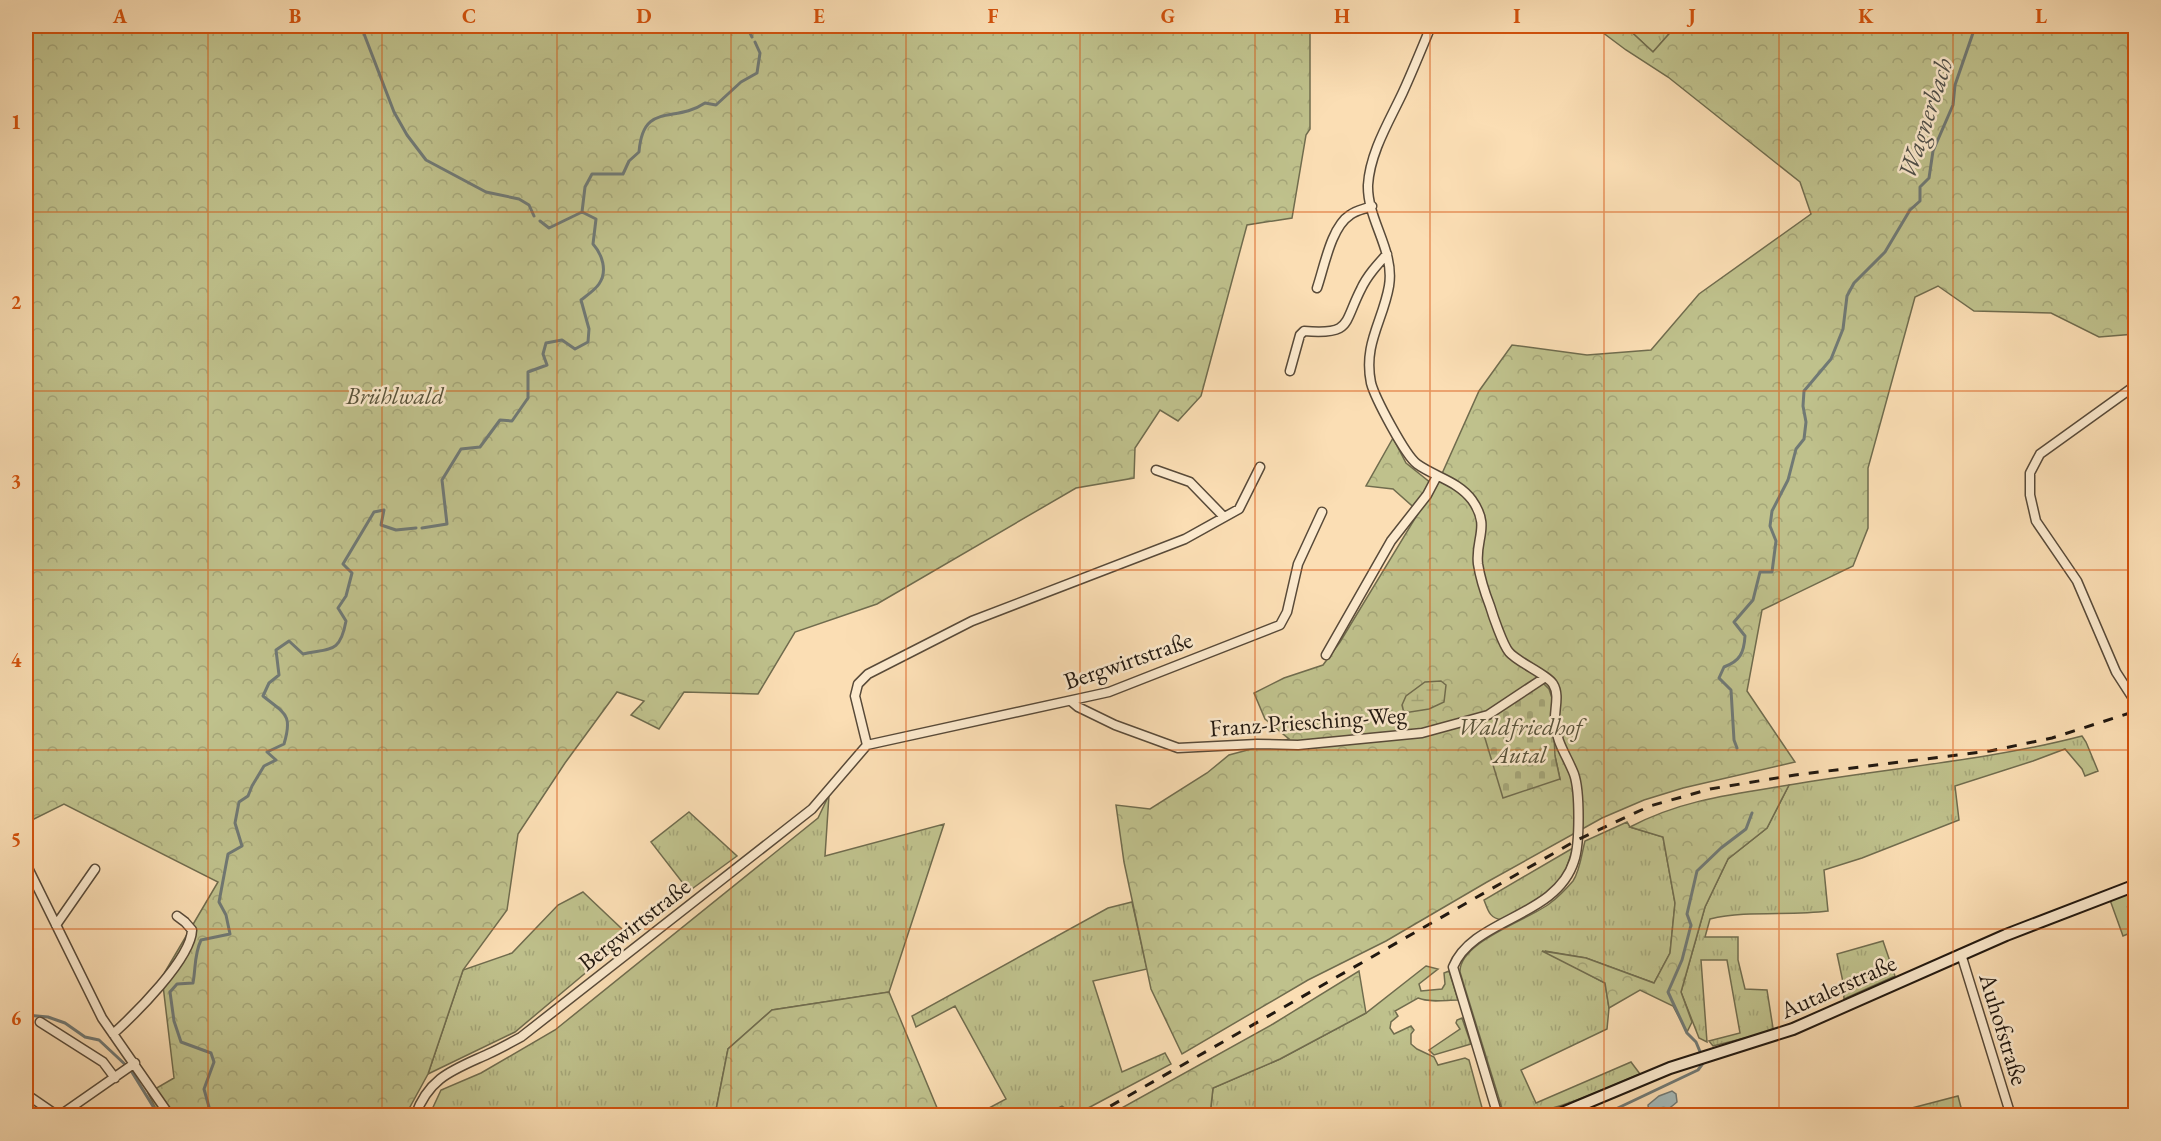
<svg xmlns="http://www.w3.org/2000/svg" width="2161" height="1141" font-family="'EB Garamond',serif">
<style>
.grass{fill:url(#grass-tufts);stroke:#706c4e;stroke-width:1.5}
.forest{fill:url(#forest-crowns);stroke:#706c4e;stroke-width:1.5;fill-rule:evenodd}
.wetland{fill:url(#wetland-marsh);stroke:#706c4e;stroke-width:1.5}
.cemetery{fill:url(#cemetery-stones);stroke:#706c4e;stroke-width:1.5}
.water{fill:url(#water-ripples);stroke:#707975;stroke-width:1.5}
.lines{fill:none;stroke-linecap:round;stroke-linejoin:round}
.stream{stroke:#707975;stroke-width:3}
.street-casing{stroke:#584a39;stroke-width:11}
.secondary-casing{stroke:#211810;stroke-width:14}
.street{stroke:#fceace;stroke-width:8}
.secondary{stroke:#fceace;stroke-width:10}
.rail{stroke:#211810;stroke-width:3;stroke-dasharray:10 10;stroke-linecap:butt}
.grid{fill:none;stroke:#d4520c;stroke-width:1.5;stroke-opacity:0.55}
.labels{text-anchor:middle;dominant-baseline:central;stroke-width:5;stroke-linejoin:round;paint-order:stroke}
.park-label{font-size:24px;font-style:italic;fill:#58533b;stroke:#fceace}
.street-label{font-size:24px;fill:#211810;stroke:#fceace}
.water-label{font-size:26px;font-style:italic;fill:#4f504b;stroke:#fceace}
.neatline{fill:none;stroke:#d4520c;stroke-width:2}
.grid-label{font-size:20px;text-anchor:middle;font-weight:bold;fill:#d4520c}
</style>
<defs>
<pattern id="grass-tufts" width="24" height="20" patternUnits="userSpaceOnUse" patternTransform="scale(1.5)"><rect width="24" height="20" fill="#bfc18c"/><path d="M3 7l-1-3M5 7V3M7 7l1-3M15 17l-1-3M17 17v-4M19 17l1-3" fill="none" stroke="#a4a578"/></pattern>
<pattern id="forest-crowns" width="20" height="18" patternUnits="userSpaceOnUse" patternTransform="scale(1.5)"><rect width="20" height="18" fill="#bfc18c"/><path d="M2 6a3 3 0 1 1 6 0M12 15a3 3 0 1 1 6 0" fill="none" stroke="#a4a578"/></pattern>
<pattern id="wetland-marsh" width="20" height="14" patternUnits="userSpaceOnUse" patternTransform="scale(1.5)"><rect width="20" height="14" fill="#bfc18c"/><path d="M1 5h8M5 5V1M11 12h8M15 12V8" fill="none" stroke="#a4a578"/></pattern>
<pattern id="cemetery-stones" width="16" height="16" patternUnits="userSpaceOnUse" patternTransform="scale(1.5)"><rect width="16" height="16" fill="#bfc18c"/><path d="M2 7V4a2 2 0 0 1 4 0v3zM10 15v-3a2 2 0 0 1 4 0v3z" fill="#a4a578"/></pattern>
<pattern id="water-ripples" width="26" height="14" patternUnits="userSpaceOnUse" patternTransform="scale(1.5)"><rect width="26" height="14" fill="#a4b9b9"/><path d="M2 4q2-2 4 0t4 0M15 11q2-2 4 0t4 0" fill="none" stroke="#8d9e9e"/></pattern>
</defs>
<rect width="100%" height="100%" fill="#fbdeb4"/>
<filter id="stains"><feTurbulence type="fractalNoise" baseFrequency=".00333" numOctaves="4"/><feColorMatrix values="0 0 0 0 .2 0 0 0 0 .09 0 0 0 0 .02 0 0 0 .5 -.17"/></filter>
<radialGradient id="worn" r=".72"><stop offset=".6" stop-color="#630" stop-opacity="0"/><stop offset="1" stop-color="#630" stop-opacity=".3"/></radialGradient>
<!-- grass -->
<path class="grass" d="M1625,26H1676L1653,52Z
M2082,736L2086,742L2098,771L2085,776L2082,769L2065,749L2033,761L1955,786L1959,820L1862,858L1824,870L1828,911C1789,916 1748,910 1710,919L1705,937H1738V960L1745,989L1767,990L1773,1028V1031L1713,1046L1709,1041L1740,1033L1727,960H1701L1707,1042L1699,1038L1681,992L1705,907L1728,859L1767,828L1789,785C1887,768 1986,761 2082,736Z
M829,795L825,856L944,824L889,992L772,1010L728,1049L715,1115L429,1116L441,1090L481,1073L555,1030L818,818Z
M689,812L737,856L689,891L651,842Z
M1627,822L1630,827L1663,837L1675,903L1670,953L1654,983L1586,958L1545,951L1605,983L1609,1008L1607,1029L1521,1070L1536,1103L1631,1062L1640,1074C1596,1092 1553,1115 1504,1115L1460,972C1459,942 1528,920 1549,904C1557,898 1567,888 1573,881C1580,871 1582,852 1585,841Z
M1573,848C1570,857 1566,871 1562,879C1554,895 1517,910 1502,920C1489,918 1488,910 1484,900Z
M2135,889V931L2123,936L2110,900Z
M583,892L622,929L616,945L595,965L515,1032L428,1074L463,970L512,953L558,905Z
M1132,902L1147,969L1093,981L1122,1072L1165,1053L1171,1064L1075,1115L1062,1106L1044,1115H976L1006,1099L955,1006L916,1027L912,1016L1108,908Z
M1883,941L1895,976L1844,999L1843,982L1837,954Z
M1426,966L1438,969L1419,984L1421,991L1442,989L1445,984L1444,973L1449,971L1458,1000C1445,1000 1431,1003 1418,998L1395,1011L1398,1016L1391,1022L1390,1028L1394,1034L1411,1026L1414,1030L1411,1034V1044L1417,1049L1434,1057L1438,1065L1465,1058L1469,1060L1484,1115L1210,1116L1213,1088L1280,1059L1366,1013Z
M1462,1018L1471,1044L1434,1055L1429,1050L1460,1029L1456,1023L1457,1020Z
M1958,1096L1963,1115H1885Z"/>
<!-- forest -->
<path class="forest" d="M26,26H1310V129L1306,135L1292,218L1247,225L1201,396L1178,421L1160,410L1135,448L1134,478L1076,488L877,604L795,632L758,694L684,692L659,729L631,715L644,701L617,692L565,763L518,834L507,910L463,970L428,1074L410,1107L409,1115H159L148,1093L174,1078L162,977L218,882L64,804L26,823Z
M1594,26H1625L1653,52L1676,26H2135V334L2099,337L2051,313L1974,311L1938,286L1915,297L1868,468V528L1853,566L1762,610L1747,691L1795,762L1683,788L1644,800L1602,818L1487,882L1386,941L1308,980L1182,1054L1151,989L1124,862L1116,805L1150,809L1207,773L1229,755L1289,739L1265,719L1254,693L1284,678L1323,665L1340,642L1419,512L1393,489L1366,486L1393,438L1406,463L1436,487L1479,391L1512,345L1587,355L1651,350L1699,294L1811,214L1800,182L1668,77L1626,50ZM1481,725L1555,756L1560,779Z
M1789,785L1767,828L1728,859L1705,907L1681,992L1692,1022L1687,1032L1673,1006L1640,990L1609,1008L1605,983L1542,951L1586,958L1654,983L1670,953L1675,903L1663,837L1630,827C1681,800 1733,794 1789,785Z
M1359,971L1366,1013L1280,1059L1213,1088L1210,1115H1184L1180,1110L1167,1115H1109L1273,1024Z
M889,992L940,1115H715L728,1049L772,1010Z"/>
<!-- wetland -->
<path class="wetland" d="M1441,681L1446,685L1444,702L1429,709L1404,713L1402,705L1406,696L1425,682Z"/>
<!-- cemetery -->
<path class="cemetery" d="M1542,682L1549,689L1552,698L1555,756L1560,779L1503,798L1481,725Z"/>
<!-- water -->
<path class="water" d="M1672,1091L1676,1094L1677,1102C1669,1109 1660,1116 1649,1113L1648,1105L1659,1096Z"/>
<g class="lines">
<!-- stream -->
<path class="stream" d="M361,26L394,112L407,135L426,160L486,192L519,199L529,205L534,216
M748,26V29L752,37
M540,221L549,228L582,212
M422,528L447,524L442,480L461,449L480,447L500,420L512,421L528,398V372L547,365L543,354L546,343L562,340L575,349L588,342L589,329L581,300C586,296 595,290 599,284C608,271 602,254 593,244L596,219L582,212L585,187L592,174H623L629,161L639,152C643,101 674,124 705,103L716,105L741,82L757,73L760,53L755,42
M1737,748L1734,740L1731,690L1719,678L1724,667C1740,661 1744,653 1745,636L1734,622L1753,600L1760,572H1772L1776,541L1770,526L1772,511L1788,480L1796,449L1804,439L1806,422L1803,406L1804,391L1831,359L1843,329L1847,296L1854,283L1885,252L1910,210L1920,201V187L1929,178L1933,151L1953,105L1955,85L1973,33V26
M26,1015L48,1017L65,1023L85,1037L99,1040L130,1069L159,1116
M1701,1054L1696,1042L1687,1033L1668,992L1682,960L1691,925L1687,914L1697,871L1721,848L1746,829L1752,813
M199,1116L209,1107L204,1089L214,1062L211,1053L181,1042L174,1021L170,992L177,984L193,983C196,967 194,955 201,940L230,934L226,915L219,902L228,854L242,846L235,823L239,802L248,796L252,786L264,766L276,760L267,752L284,744C293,714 285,714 263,696L269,683L279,675L276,650L289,641L303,654C330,648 340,654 346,621L338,608L346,596L352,573L343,564L374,512L384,510L381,525L396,530L416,528
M1601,1116L1698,1070L1704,1062L1703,1060"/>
<defs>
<path id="street" d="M1431,26C1422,48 1413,70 1403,92C1390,120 1370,152 1368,185C1367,220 1395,250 1389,286C1383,321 1363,344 1371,383C1375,398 1405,455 1417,464C1435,477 1458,481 1472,500C1491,527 1475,538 1478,564C1480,577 1485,593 1490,606C1493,616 1503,645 1509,652C1517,662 1548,675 1553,684C1560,695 1554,710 1555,722C1556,742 1567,756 1574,774C1580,791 1580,844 1574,861C1556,918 1473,918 1453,967L1498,1116
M1317,288C1324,268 1331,227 1350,215C1356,210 1365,209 1372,206
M1290,371L1300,335L1304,331C1352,335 1343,324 1361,289C1367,276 1377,265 1387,254
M2136,385L2040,454L2030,473V495L2036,521L2077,581L2116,672L2136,703
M1156,470L1190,482L1224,517
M1326,655L1391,541L1427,495L1437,476
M1072,702L1078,707L1115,725L1178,748L1257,744L1298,745L1422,733L1488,715L1544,678
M867,745L855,696L858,684L868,674L972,621L1185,539L1239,509L1260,467
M26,864L102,1018L170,1116
M56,925L95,869
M1961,954L2011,1116
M40,1022L103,1062L115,1078
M113,1034C135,1014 191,959 192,930L185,922L177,916
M26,1094L58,1116
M59,1116L135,1063
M415,1116C429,1077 453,1070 488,1054C499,1049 510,1043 521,1037L812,809L867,745L1109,692L1280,625L1287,612L1298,564L1322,512"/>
<path id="secondary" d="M1555,1116L1670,1068L1793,1029L2006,935L2136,885"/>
</defs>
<!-- street casing -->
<use href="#street" class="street-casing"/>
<!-- secondary casing -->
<use href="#secondary" class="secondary-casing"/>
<!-- street -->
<use href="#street" class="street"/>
<!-- secondary -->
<use href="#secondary" class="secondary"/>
<!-- rail -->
<path class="rail" d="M1093,1116L1577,840L1650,806L1710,789L1795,775L1990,751L2052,738L2136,711"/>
</g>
<!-- grid -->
<path class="grid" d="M208,26V1116M382,26V1116M557,26V1116M731,26V1116M906,26V1116M1080,26V1116M1255,26V1116M1430,26V1116M1604,26V1116M1779,26V1116M1953,26V1116M26,212H2136M26,391H2136M26,570H2136M26,750H2136M26,929H2136"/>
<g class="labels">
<!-- park labels -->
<g class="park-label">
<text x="395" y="395">Brühlwald</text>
<text x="1520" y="726">Waldfriedhof<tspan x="1520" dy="28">Autal</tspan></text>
</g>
<!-- street labels -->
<g class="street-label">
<text transform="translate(1128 660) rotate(-19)">Bergwirtstraße</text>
<text transform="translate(1308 721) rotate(-4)">Franz-Priesching-Weg</text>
<text transform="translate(634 924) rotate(-38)">Bergwirtstraße</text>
<text transform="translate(1838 986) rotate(-24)">Autalerstraße</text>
<text transform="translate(2004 1029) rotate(73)">Auhofstraße</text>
</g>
<!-- water labels -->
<g class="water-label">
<text transform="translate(1925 118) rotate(-72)">Wagnerbach</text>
</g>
</g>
<!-- margin -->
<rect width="2161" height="1141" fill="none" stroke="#fbdeb4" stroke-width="66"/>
<rect x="33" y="33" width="2095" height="1075" class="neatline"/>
<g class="grid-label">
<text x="120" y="23">A</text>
<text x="295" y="23">B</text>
<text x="469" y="23">C</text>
<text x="644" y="23">D</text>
<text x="819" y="23">E</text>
<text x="993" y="23">F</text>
<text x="1168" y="23">G</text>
<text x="1342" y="23">H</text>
<text x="1517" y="23">I</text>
<text x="1692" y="23">J</text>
<text x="1866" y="23">K</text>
<text x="2041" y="23">L</text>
<text x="16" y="129">1</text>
<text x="16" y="309">2</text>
<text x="16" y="488">3</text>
<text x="16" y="667">4</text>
<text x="16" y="846">5</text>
<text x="16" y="1025">6</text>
</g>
<rect width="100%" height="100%" filter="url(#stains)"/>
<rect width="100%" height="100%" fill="url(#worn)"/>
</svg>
